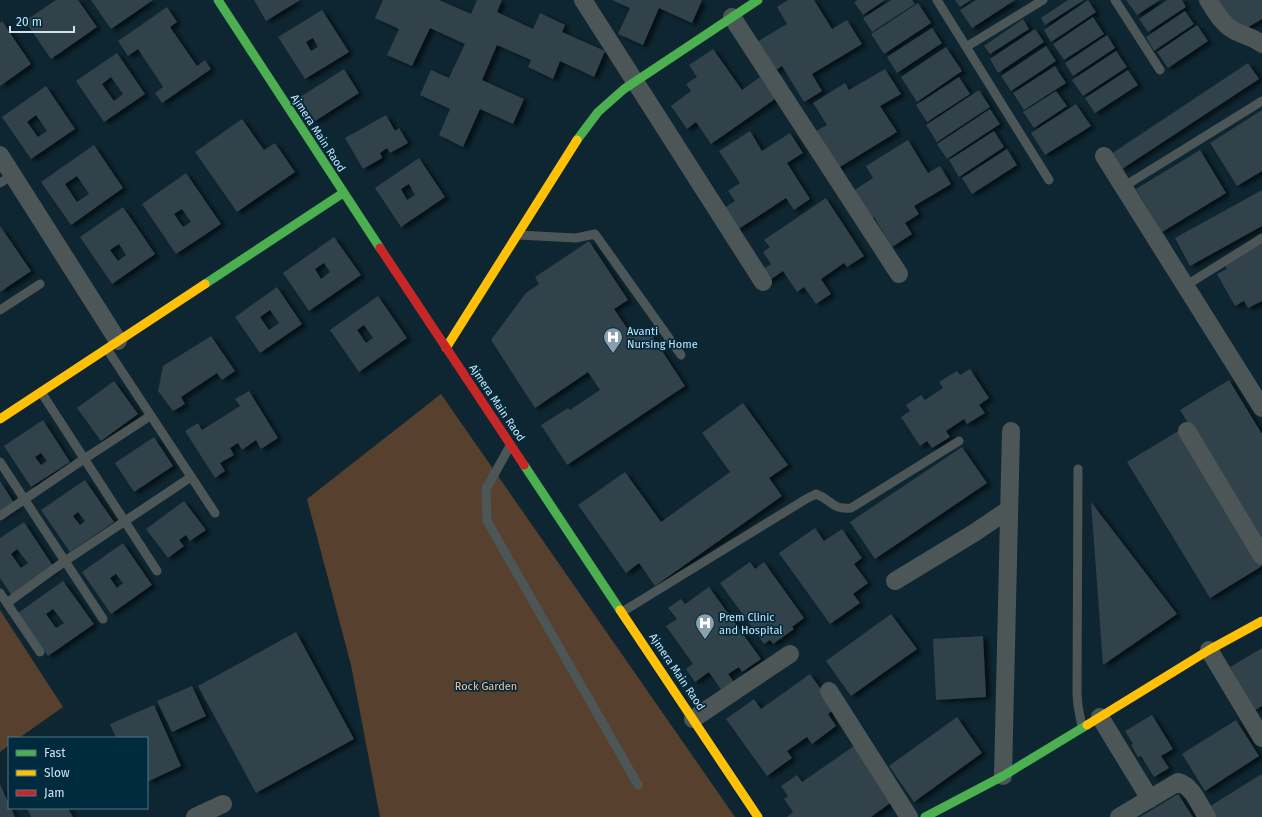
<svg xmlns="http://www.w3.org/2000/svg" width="1262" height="817" font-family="'Fira Sans',sans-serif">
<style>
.green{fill:#58402e}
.building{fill:#30424b;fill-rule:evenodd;filter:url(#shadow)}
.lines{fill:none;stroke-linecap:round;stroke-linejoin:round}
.lane{stroke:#4c5657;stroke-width:9}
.street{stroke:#4c5657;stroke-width:18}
.fast{stroke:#4caf50;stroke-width:9}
.slow{stroke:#ffc107;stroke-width:9}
.jam{stroke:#c62828;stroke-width:9}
.labels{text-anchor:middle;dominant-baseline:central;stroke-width:3.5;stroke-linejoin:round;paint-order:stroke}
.street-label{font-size:11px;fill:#cde3f0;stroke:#002b3f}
.poi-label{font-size:11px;fill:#cde3f0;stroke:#002b3f;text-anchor:start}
.park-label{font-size:11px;fill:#febf94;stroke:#002b3f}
</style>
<defs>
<filter id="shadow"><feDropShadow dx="4.5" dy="2.5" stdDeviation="2" flood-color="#0009"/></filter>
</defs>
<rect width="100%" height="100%" fill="#0e2631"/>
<!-- green -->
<path class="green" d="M441,394L735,817H380L351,665L307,499Z
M0,610L63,707L19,738H9V745L0,752Z"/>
<!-- building -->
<path class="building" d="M56,0H78L97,27L51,59L25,21Z
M91,0H153L111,29Z
M254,0H300L266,21Z
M383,0H439L471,14L477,0H502L497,12L533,29L540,13L565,25L562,32L605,51L594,77L560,61L553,79L528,67L531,60L497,45L482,80L524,99L513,124L480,109L463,147L439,135L450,109L420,95L431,70L449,78L465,44L430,28L412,66L387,55L399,29L375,18Z
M612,0H702L692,23L659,8L643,45L618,34L630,8Z
M788,0H814L832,29L847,20L862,44L812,74L822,91L804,102L782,66L773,72L755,43L787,24L777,7Z
M858,0H885L863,15L854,2Z
M891,0H912L915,4L872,32L863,18Z
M955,0H971L960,7Z
M976,0H1015L972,28L960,10Z
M1068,0H1084L1045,25L1041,18Z
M1088,0L1096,12L1051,42L1044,30Z
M1126,0H1160L1137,15Z
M1167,0H1182L1186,7L1148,32L1139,19Z
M1218,0H1262V19L1238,33Z
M918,3L931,23L884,54L871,34Z
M167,7L177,22L170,27L197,66L205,60L211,69L162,103L155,93L163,87L138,49L128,56L118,41Z
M322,10L349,52L305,79L278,37ZM313,38L318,47L311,51L306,42Z
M1185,11L1194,24L1154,51L1146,37Z
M1093,17L1104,34L1064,60L1053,44Z
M1023,19L1029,29L990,54L984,46Z
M2,21L31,64L0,86V23Z
M1197,25L1208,41L1168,68L1157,52Z
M932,28L942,43L897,73L887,57Z
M1035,29L1044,42L998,73L990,59Z
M1107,35L1115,48L1073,76L1065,63Z
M1046,46L1056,61L1011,91L1001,76Z
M946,47L962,71L917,102L901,77Z
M713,49L742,90L760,77L775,99L711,144L696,122L687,129L671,106L691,91L686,84L697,77L689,65Z
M1116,51L1127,67L1083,96L1072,80Z
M117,53L145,94L104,122L76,81ZM111,77L123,94L114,101L102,84Z
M1248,63L1259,79L1122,169L1111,154Z
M1055,66L1066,83L1024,110L1013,93Z
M344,69L359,93L315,121L300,97Z
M885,69L901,94L880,106L897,132L835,170L812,133L827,125L813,103L845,83L849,90Z
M1128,70L1138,85L1095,113L1085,98Z
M959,77L970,94L927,122L916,105Z
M46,86L75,129L31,159L2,117ZM36,115L47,131L38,137L27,122Z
M979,90L990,107L937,142L926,125Z
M1056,91L1067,106L1034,128L1023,112Z
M1076,104L1091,126L1045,155L1031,133Z
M990,109L1000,124L947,159L937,144Z
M1262,110V171L1237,186L1210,143Z
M386,115L395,131L399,128L408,143L390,153L387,148L380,153L382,158L363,169L345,138Z
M242,119L264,150L275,143L295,172L237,212L195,152Z
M750,131L762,151L790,133L803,153L787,163L810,199L794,210L786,198L737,230L723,209L735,201L728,191L740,183L719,151Z
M994,131L1004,147L959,177L949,160Z
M908,140L928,173L940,166L951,184L914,206L919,214L905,223L912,234L892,247L874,217L867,220L850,193L873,178L866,166Z
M94,145L123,188L71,225L41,182ZM77,176L89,194L77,202L65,184Z
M1007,149L1017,165L972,194L962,178Z
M1200,150L1226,193L1162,232L1136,189Z
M419,158L445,197L401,227L375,188ZM409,184L415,195L407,200L401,189Z
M186,173L221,224L176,254L142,204ZM182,209L191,222L183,227L174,214Z
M1262,190V226L1190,266L1175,238Z
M826,198L864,256L847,267L844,263L821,279L831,294L816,304L804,287L797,292L783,271L767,282L760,271L771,264L763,252L770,247L764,240Z
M123,207L155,254L112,284L80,237ZM119,244L126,255L118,261L110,250Z
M0,226L31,271L0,292Z
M334,237L361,275L309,311L283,273ZM324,263L330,272L321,279L315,269Z
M589,241L628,300L614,309L633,337L647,328L685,386L567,465L541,425L568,408L570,410L600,390L588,372L535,408L491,340L526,293L539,284L535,277Z
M1262,243V301L1248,308L1244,301L1235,306L1217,274L1227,269L1224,264Z
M277,287L302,324L260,353L235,317ZM270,310L279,323L269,330L260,317Z
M378,296L407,338L359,372L330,330ZM364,325L373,338L366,343L357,330Z
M211,336L235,371L222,380L217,373L181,397L185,404L173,411L158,391L163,366Z
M970,369L989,398L979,405L985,413L967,424L964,419L946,431L950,437L932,448L927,441L920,446L901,417L910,411L906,405L921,395L925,400L943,388L939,382L957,371L960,375Z
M1229,380L1262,434V543L1180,410Z
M114,381L138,414L101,441L77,408Z
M249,391L278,438L261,449L256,440L242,450L238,443L230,448L234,455L220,463L225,471L215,478L185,431L198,423L202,430L240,406L235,399Z
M743,403L788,465L769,478L782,496L655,586L639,563L626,573L578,505L625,472L661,522L730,472L702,433Z
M43,420L70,462L31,487L4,446ZM41,453L47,461L41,465L35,457Z
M1180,430L1262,566L1210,598L1127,462Z
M154,437L173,466L134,492L115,463Z
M962,447L987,483L875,559L850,522Z
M85,480L114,522L70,552L41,510ZM78,512L85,521L80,525L73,516Z
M0,481L16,506L0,517Z
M184,501L206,530L190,541L186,535L179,540L184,546L168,558L146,529Z
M1091,502L1177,614L1103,665Z
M24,522L55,569L12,596L0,578V538ZM17,549L28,563L21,568L11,554Z
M815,528L824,541L842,529L862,558L854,564L868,583L853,594L860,603L830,624L779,553Z
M123,543L152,585L111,614L82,572ZM116,574L123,583L117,588L110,578Z
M750,562L755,569L764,562L804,618L792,627L794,629L773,644L770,640L764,644L720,583Z
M63,581L94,624L48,656L18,613ZM53,609L64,623L56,628L46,614Z
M709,587L761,659L742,672L739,667L728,674L734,682L722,691L709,672L695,682L686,669L693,664L666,626L677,619L668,608L681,599L685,604Z
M891,614L917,649L851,696L826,661Z
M296,632L354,739L256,793L198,686Z
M983,636L986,697L936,700L933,639Z
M1262,648V706L1255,710L1230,667Z
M810,674L835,709L828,714L836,726L812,744L807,737L787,751L792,758L767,776L726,719L754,699L761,709Z
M192,686L206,716L172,732L157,701Z
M154,705L181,766L147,782V738H116L110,724Z
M1152,715L1173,749L1161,756L1169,768L1154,777L1141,756L1138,757L1131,745L1133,744L1125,731Z
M957,717L982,753L914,802L889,766Z
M1236,720L1259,756L1205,791L1182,754Z
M854,746L893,801L871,817H787L793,812L784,799L788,796L781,786L797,775L802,782Z
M1262,774V817H1212L1207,808Z
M0,784L9,804V808H11L15,817H0Z
M1178,794L1193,817H1140Z
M27,808H68L73,817H31Z"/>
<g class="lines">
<!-- lane -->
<path class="lane" d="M937,0L1049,180
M1115,0L1160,70
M966,47L1043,0
M0,183L13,175
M1123,187L1262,101
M518,235L576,238L595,234L681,355
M1185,286L1262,238
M0,310L40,284
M107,349L215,513
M41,392L157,571
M510,446L486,489L487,521L638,785
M0,462L103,619
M1078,469L1077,694L1078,706L1082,727
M0,516L84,459L150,416
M0,593L40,652
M7,603L65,561L191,477
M622,612L806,499L816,494C832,500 832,510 851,508L959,441"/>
<!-- street -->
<path class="street" d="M583,0L763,282
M1208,0C1216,12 1223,26 1237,32C1245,36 1255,38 1262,44
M732,17L899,274
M0,155L118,341
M1104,156L1262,408
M1187,431L1262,556
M895,581L974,533L1008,510
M1209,650L1262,738
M829,691L909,817
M1100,717L1150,799
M693,719L790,654
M1003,776L1011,431
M195,817L223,804
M1119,817L1178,782C1193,786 1199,805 1207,817"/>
<!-- fast -->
<path class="fast" d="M218,0L380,248
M577,140L598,112L624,89L758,0
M205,284L343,193
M524,465L620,610
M925,817L1003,776L1087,725"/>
<!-- slow -->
<path class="slow" d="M446,348L577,140
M0,419L205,284
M620,610L758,817
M1087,725L1209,650L1262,621"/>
<!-- jam -->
<path class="jam" d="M380,248L524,465"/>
</g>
<!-- icons -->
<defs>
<symbol id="hospital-pin" viewBox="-11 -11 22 30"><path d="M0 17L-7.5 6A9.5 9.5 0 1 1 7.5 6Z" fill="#8aa1ad" stroke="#002b3f"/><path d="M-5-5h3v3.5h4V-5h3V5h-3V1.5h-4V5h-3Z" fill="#fff"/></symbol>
</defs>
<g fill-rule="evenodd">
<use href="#hospital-pin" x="602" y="326" width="22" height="30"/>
<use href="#hospital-pin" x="694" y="612" width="22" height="30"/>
</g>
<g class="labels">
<!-- street labels -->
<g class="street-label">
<text transform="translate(318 133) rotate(57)">Ajmera Main Raod</text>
<text transform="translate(497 403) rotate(56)">Ajmera Main Raod</text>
<text transform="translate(677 672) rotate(56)">Ajmera Main Raod</text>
</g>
<!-- poi labels -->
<g class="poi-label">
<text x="627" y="331">Avanti<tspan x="627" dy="13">Nursing Home</tspan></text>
<text x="719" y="617">Prem Clinic<tspan x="719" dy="13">and Hospital</tspan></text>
</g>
<!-- park labels -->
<g class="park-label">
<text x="486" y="686">Rock Garden</text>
</g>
</g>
<!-- legend -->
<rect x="8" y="737" width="140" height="72" fill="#002b3f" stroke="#527586"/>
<rect x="16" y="750" width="20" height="6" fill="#4caf50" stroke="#527586"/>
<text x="44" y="757" font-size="12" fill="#cde3f0">Fast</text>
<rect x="16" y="770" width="20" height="6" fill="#ffc107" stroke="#527586"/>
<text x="44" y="777" font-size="12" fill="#cde3f0">Slow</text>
<rect x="16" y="790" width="20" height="6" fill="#c62828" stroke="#527586"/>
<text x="44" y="797" font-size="12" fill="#cde3f0">Jam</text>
<!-- scale -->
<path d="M10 26v6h64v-6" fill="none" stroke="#cde3f0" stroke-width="2"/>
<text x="16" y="26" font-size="12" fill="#cde3f0" stroke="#002b3f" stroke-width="3" paint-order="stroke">20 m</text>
</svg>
